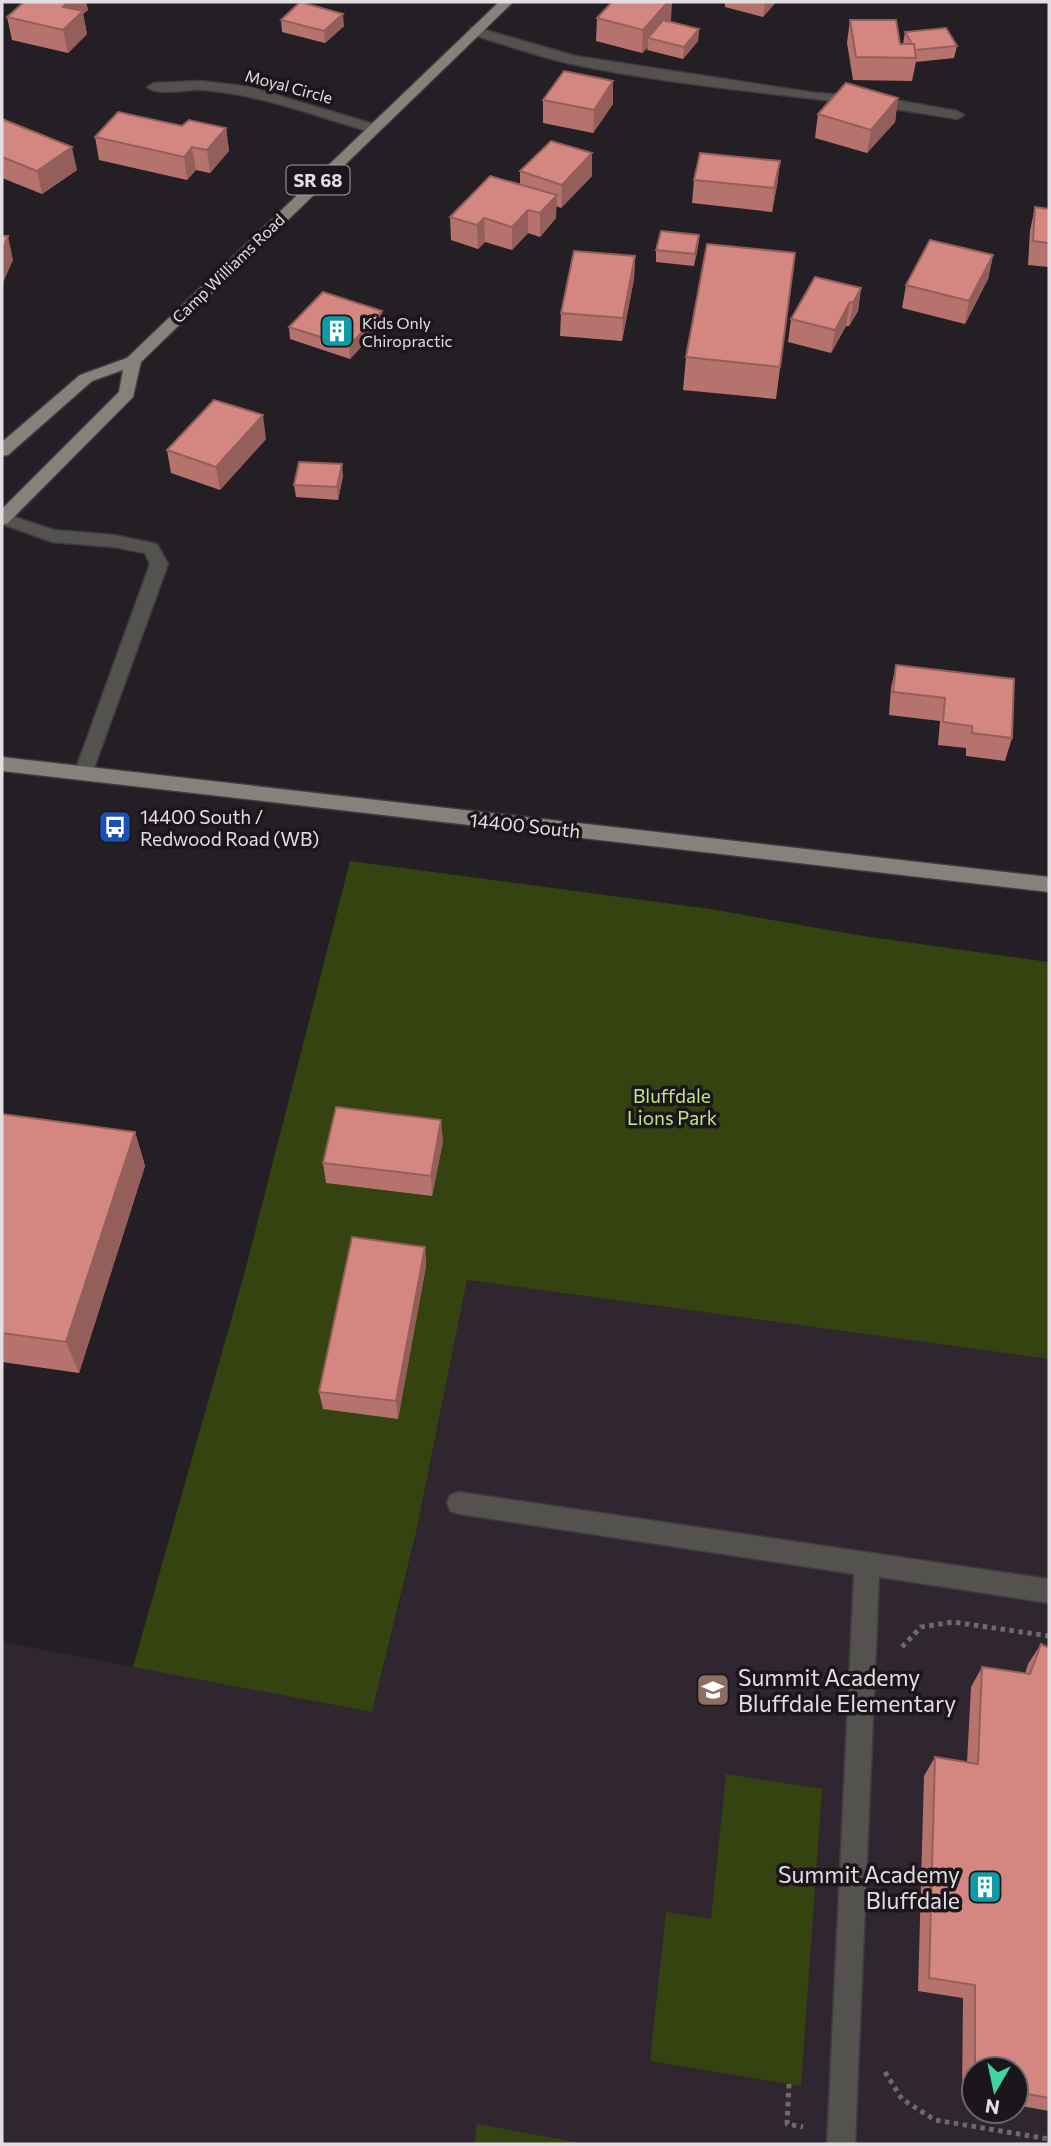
<svg xmlns="http://www.w3.org/2000/svg" width="1051" height="2146" font-family="Commissioner,sans-serif">
<style>
.built{fill:#2f2630;fill-rule:evenodd}
.green{fill:#34430f}
.lines{fill:none;stroke-linecap:round;stroke-linejoin:round}
.minor-casing{stroke:#3f3a3f;stroke-width:3}
.major-casing{stroke:#3f3a3f;stroke-width:3}
.path{stroke:#6e696f;stroke-width:5;stroke-dasharray:4.5 4.5;stroke-linecap:butt}
.minor{fill:#53524f;fill-rule:evenodd}
.major{fill:#85827b;fill-rule:evenodd}
.wall{fill:#b6736e}
.shaded-wall{fill:#945e5a}
.building{fill:#d48680;stroke:#945e5a;stroke-width:2}
.labels{text-anchor:middle;dominant-baseline:central;stroke-width:7;stroke-linejoin:round;paint-order:stroke}
.far-street-label{font-size:16px;fill:#e2dee2;stroke:#1b161b}
.far-poi-label{font-size:16px;fill:#e2dee2;stroke:#1b161b;text-anchor:start}
.shield{fill:#1b161b;stroke:#a6a2a6;stroke-width:2}
.shield-label{font-size:18px;font-weight:bold;fill:#e2dee2}
.poi-label{font-size:19px;fill:#e2dee2;stroke:#1b161b;text-anchor:start}
.street-label{font-size:19px;fill:#e2dee2;stroke:#1b161b}
.park-label{font-size:19px;fill:#c5e686;stroke:#1b161b}
.near-poi-label{font-size:23px;fill:#e2dee2;stroke:#1b161b;text-anchor:start}
</style>
<rect width="100%" height="100%" fill="#241f25"/>
<!-- built -->
<path class="built" d="M467,1280L1049,1359V2144H2V1642L372,1712L413,1548ZM974,2069H1016V2111H974Z"/>
<!-- green -->
<path class="green" d="M350,861L710,909L863,936L1049,962V1359L467,1280L416,1533L372,1712L133,1667L245,1271Z
M726,1774L822,1789L801,2086L650,2061L666,1912L711,1919Z
M477,2124L586,2144H474Z"/>
<g class="lines">
<defs>
<path id="minor" d="M475,27L575,56L816,93L879,97L957,111L964,115L957,119C830,96 699,91 572,64C538,57 504,44 470,34V28Z
M201,81L250,87L377,125L379,128L372,132L367,131C314,115 261,95 205,90C189,88 159,97 147,87L154,83Z
M2,513L54,530L114,535L157,544L168,564L90,779H76L74,774L150,564L145,553L114,547L52,542L2,524Z
M459,1492L1049,1579V1603L879,1577L855,2144H827L854,1574L459,1514L450,1511L447,1503L450,1495Z"/>
<path id="major" d="M499,2H513L141,362L133,397L8,523L2,525V509L119,392L123,370L92,381L8,455L2,456V442L80,375L127,358Z
M2,757L1049,877V892L2,771Z"/>
</defs>
<!-- minor casing -->
<use href="#minor" class="minor-casing"/>
<!-- major casing -->
<use href="#major" class="major-casing"/>
<!-- path -->
<path class="path" d="M902,1647L921,1627L953,1622L1049,1636
M885,2072L902,2099L935,2120L1049,2139
M789,2084L787,2124L803,2127"/>
<!-- minor -->
<use href="#minor" class="minor"/>
<!-- major -->
<use href="#major" class="major"/>
</g>
<!-- wall -->
<path class="wall" d="M24,2H86L88,10L83,14L87,34L68,53L12,40L7,17Z
M725,2H776L763,17L725,7Z
M597,18L671,20L670,22L699,29L698,41L683,59L647,50L648,47L642,53L596,41Z
M281,20L344,26L325,43L282,32Z
M850,20L900,44H903L905,32L957,46L954,58L916,62L912,81L853,80L847,43Z
M613,81V104L593,133L543,123V100Z
M898,98L895,122L867,153L815,138L818,114Z
M2,119L77,170L42,194L2,178Z
M182,126L226,128L229,151L210,173L196,170L187,180L99,160L95,137Z
M780,161L777,185L772,212L692,203L694,180Z
M520,171L592,176L561,208L556,206V218L540,237L528,233L512,250L485,242L478,249L451,240L450,217L520,184Z
M1035,207L1049,209V267L1028,265L1030,231Z
M699,235L698,247L694,266L656,262V250Z
M795,253L776,399L683,390L686,357Z
M993,255L988,279L965,324L902,308L906,285Z
M635,256L634,279L622,341L560,336L561,313Z
M861,288L858,311L849,326H846L831,353L788,342L791,319Z
M382,311L383,323L350,359L290,339L289,327Z
M266,439L220,490L171,473L167,450Z
M343,476L338,500L296,497L294,485Z
M896,665L1012,738L1005,761L966,756V748L938,745L940,721L889,715L891,688Z
M2,1114L135,1132L145,1166L79,1373L2,1362Z
M443,1141L432,1196L326,1183L323,1163Z
M425,1247L426,1266L398,1419L323,1409L319,1392Z
M1041,1644L1049,1648V2111L1016,2105V2069H974V2098L962,2096L963,1998L918,1991L924,1776L935,1757L967,1763L971,1687L982,1667L1025,1674L1028,1664Z"/>
<!-- shaded-wall -->
<path class="shaded-wall" d="M68,2H86L88,10L83,14L87,34L68,53L63,30V7Z
M668,2H672L671,20L654,39L648,38V47L642,53L643,30Z
M765,2H776L763,17Z
M343,14L344,26L325,43L324,31Z
M699,29L698,41L683,59L684,47Z
M613,81V104L593,133L594,110Z
M898,98L895,122L867,153L871,130Z
M226,128L229,151L210,173L207,150Z
M72,147L77,170L42,194L37,171Z
M192,147L196,170L187,180L184,157Z
M592,153V176L561,208L562,185Z
M780,161L777,185L772,212L774,188Z
M557,195L556,218L540,237V213Z
M528,210V233L512,250V227Z
M484,218L485,242L478,249L477,225Z
M699,235L698,247L694,266L695,254Z
M8,236L13,260L2,285V251Z
M993,255L988,279L965,324L969,301Z
M635,256L634,279L622,341L623,318Z
M861,288L858,311L849,326L853,303Z
M850,302L846,326L831,353L835,330Z
M382,311L383,323L350,359L349,346Z
M263,415L266,439L220,490L216,467Z
M342,464L343,476L338,500L337,487Z
M441,1120L443,1141L432,1196L431,1176Z
M135,1132L145,1166L79,1373L66,1342Z
M425,1247L426,1266L398,1419L396,1401Z"/>
<!-- building -->
<path class="building" d="M24,2H68L63,7L83,11L63,30L7,17Z
M300,2L343,14L324,31L281,20Z
M612,2H668L643,30L597,18Z
M663,20L699,29L684,47L648,38Z
M850,20H896L900,44H914L916,58L856,57Z
M946,28L957,46L915,50L914,44H912L905,32Z
M564,71L613,81L594,110L543,100Z
M846,83L898,98L871,130L818,114Z
M118,112L182,126L189,120L226,128L207,150L192,147L184,157L95,137Z
M2,119L72,147L37,171L2,157Z
M551,141L592,153L562,185L520,171Z
M700,153L780,161L774,188L694,180Z
M490,176L557,195L540,213L528,210L512,227L484,218L477,225L450,217Z
M1035,207L1049,209V243L1033,241Z
M661,231L699,235L695,254L656,250Z
M2,236H8L2,251Z
M930,240L993,255L969,301L906,285Z
M707,244L795,253L780,367L686,357Z
M574,251L635,256L623,318L561,313Z
M815,277L861,288L853,303L850,302L835,330L791,319Z
M323,292L382,311L349,346L289,327Z
M214,400L263,415L216,467L167,450Z
M299,462L342,464L337,487L294,485Z
M896,665L1014,679L1012,738L972,733V726L943,722L945,698L893,692Z
M336,1107L441,1120L431,1176L323,1163Z
M2,1114L135,1132L66,1342L2,1333Z
M352,1237L425,1247L396,1401L319,1392Z
M1041,1644L1049,1648V2098L1016,2092V2069H975V1985L929,1978L935,1757L978,1764L982,1667L1030,1674Z"/>
<!-- icons -->
<defs>
<symbol id="building-square" viewBox="-11 -11 22 22"><rect x="-9" y="-9" width="18" height="18" rx="4" fill="#0f9aa8" stroke="#1b161b"/><path d="M-4-6H4V6H1V3H-1V6H-4ZM-2.5-4.3h1.7v1.8h-1.7ZM.8-4.3h1.7v1.8H.8ZM-2.5-1h1.7V.8h-1.7ZM.8-1h1.7V.8H.8Z" fill="#fff"/></symbol>
<symbol id="bus-square" viewBox="-11 -11 22 22"><rect x="-9" y="-9" width="18" height="18" rx="4" fill="#1a4fb4" stroke="#1b161b"/><path d="M-5-6H5V4H4V6H2V4H-2V6H-4V4H-5ZM-3.5-4V0h7V-4ZM-3.5 1.2v1.5H-2V1.2ZM2 1.2v1.5H3.5V1.2Z" fill="#fff"/></symbol>
<symbol id="school-square" viewBox="-11 -11 22 22"><rect x="-9" y="-9" width="18" height="18" rx="4" fill="#8d6e63" stroke="#1b161b"/><path d="M0-5L7-2L0 1L-7-2ZM-4 1L0 2.5L4 1V4Q0 6-4 4Z" fill="#fff"/></symbol>
</defs>
<g fill-rule="evenodd">
<use href="#building-square" x="318" y="312" width="38" height="38"/>
<use href="#bus-square" x="96" y="808" width="38" height="38"/>
<use href="#school-square" x="694" y="1671" width="38" height="38"/>
<use href="#building-square" x="966" y="1868" width="38" height="38"/>
</g>
<g class="labels">
<!-- far-street labels -->
<g class="far-street-label">
<text transform="translate(289 86) rotate(15)">Moyal Circle</text>
<text transform="translate(228 268) rotate(-44)">Camp Williams Road</text>
</g>
<!-- far-poi labels -->
<g class="far-poi-label">
<text x="362" y="322">Kids Only<tspan x="362" dy="18">Chiropractic</tspan></text>
</g>
<!-- shield labels -->
<rect class="shield" x="286.5" y="165.5" width="63" height="29" rx="5"/>
<g class="shield-label">
<text x="318" y="180">SR 68</text>
</g>
<!-- poi labels -->
<g class="poi-label">
<text x="140" y="816">14400 South /<tspan x="140" dy="22">Redwood Road (WB)</tspan></text>
</g>
<!-- street labels -->
<g class="street-label">
<text transform="translate(525 825) rotate(6)">14400 South</text>
</g>
<!-- park labels -->
<g class="park-label">
<text x="672" y="1095">Bluffdale<tspan x="672" dy="22">Lions Park</tspan></text>
</g>
<!-- near-poi labels -->
<g class="near-poi-label">
<text x="738" y="1677">Summit Academy<tspan x="738" dy="26">Bluffdale Elementary</tspan></text>
<text x="960" y="1874" text-anchor="end">Summit Academy<tspan x="960" dy="26">Bluffdale</tspan></text>
</g>
</g>
<!-- border -->
<rect width="1051" height="2146" fill="none" stroke="#e2dee2" stroke-width="7"/>
<!-- north arrow -->
<g transform="translate(995 2090) rotate(189)"><circle r="33" fill="#1b161b" stroke="#6b666b" stroke-width="2"/>
<path d="M0-5L12 26L0 18L-12 26Z" fill="#42d4a0"/>
<text y="-10" font-size="19" font-weight="bold" text-anchor="middle" fill="#e2dee2">N</text>
</g>
</svg>
